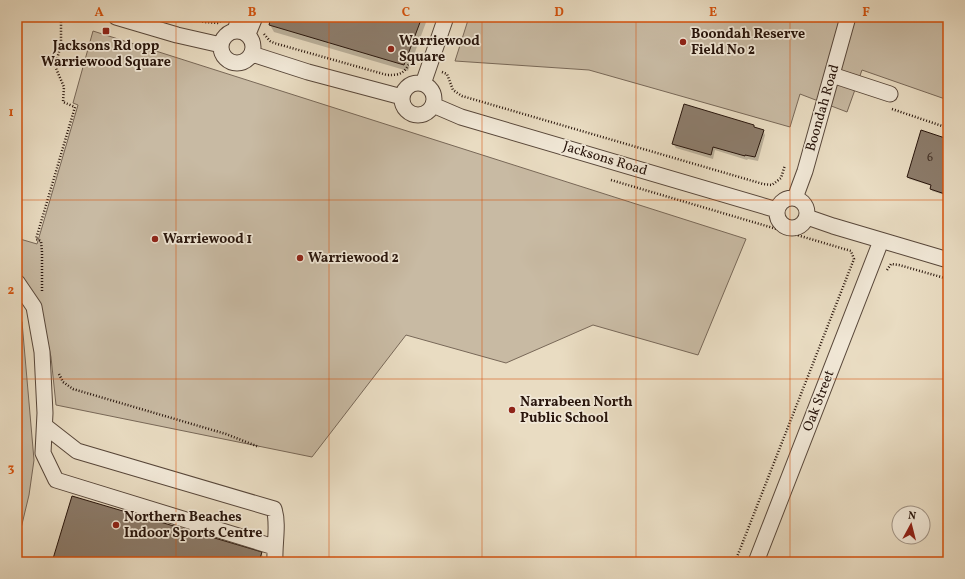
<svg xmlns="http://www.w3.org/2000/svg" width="965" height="579" font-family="Vollkorn,serif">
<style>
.green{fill:#c8baa3;stroke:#786858}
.shadow{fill:#0003}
.building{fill:#8c7c6b;stroke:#28150c}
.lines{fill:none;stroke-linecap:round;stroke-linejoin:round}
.minor-casing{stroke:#58473a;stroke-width:17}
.path{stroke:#28150c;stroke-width:2.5;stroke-dasharray:1 2;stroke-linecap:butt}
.minor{stroke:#f1e8d7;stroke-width:15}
.grid{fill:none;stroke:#d5520c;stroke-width:1;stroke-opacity:0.55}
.poi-dot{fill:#8f2418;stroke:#f1e8d7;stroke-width:1.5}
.labels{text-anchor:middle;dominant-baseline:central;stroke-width:3.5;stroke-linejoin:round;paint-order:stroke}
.number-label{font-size:12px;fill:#412f24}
.poi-label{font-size:14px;font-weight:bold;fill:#28150c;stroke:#f1e8d7;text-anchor:start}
.street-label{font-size:14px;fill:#28150c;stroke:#f1e8d7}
.neatline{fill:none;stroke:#d5520c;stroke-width:1.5}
.grid-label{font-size:13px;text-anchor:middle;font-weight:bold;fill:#d5520c}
</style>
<rect width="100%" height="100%" fill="#e9dcc2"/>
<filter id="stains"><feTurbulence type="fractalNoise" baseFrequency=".005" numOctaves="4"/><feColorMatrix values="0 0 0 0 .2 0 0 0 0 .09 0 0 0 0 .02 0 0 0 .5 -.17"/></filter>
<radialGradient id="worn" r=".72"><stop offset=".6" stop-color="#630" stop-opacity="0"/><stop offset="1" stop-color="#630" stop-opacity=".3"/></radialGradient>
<!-- green -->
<path class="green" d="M469,17H948V100L862,70L847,112L800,94L790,127L589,70L455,61Z
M93,31L746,239L698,355L593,325L506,363L406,335L312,457L56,405L51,357L38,300L17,270V242L20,239L37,244L78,105L73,103Z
M17,313L22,322L34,460L29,495L17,545Z"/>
<!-- shadow -->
<path class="shadow" d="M272,17H428L408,71L274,32L270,25Z
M755,128L763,131L765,135L758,161L748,159L747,160L715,150L713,159L676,148L673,143Z
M948,140V196L932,191L931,189L932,186L909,179L908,177Z
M261,553L266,562H53Z"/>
<!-- building -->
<path class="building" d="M271,17H422L404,65L269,25Z
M684,104L754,125V127L764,130L755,157L745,155V156L713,147L711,155L672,144Z
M921,130L948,139V195L930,189L931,185L907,177Z
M72,496L262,552L259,562H52Z"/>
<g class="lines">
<defs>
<path id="minor" d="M116,17L177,35L221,45
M221 47a16 16 0 1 1 32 0a16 16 0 1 1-32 0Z
M235,31L239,17
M248,34L255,17
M252,54L308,72L402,97
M832,75L890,94
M402 99a16 16 0 1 1 32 0a16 16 0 1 1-32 0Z
M423,84L446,17
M433,105L461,117L777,210
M777 213a15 15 0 1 1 30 0a15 15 0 1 1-30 0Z
M795,198L805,171L848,17
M807,217L833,226L948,260
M17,282L34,307L42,352L45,413L43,453L56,480L274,547
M45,426L77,451L274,509C279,524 274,545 275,562
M756,562L881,241"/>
</defs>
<!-- minor casing -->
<use href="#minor" class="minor-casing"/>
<!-- path -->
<path class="path" d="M188,17L204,22L219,23L221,20
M264,34L270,41L274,43L387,75C401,75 404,74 411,60L416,62
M442,72L447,74L453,90L462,96L763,184L772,185L781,178L785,165
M892,109L948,128
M611,180L851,251L854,259L735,562
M887,270L891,264L899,265L948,279
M42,291V252L41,241L36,239L75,107L63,102L64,87L55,66L61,45V20L47,17
M59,374L63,382L73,389L226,434L259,447"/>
<!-- minor -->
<use href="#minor" class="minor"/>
</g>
<!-- grid -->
<path class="grid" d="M176,17V562M329,17V562M482,17V562M636,17V562M790,17V562M17,200H948M17,379H948"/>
<!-- markers -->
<g class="poi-dot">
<rect x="102" y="27" width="8" height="8" rx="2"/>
<circle cx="683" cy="42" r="4"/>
<circle cx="391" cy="49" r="4"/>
<circle cx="155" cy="239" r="4"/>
<circle cx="300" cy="258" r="4"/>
<circle cx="512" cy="410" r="4"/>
<circle cx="116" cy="525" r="4"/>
</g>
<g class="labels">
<!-- number labels -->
<g class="number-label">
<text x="930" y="158">6</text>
</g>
<!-- poi labels -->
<g class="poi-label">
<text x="691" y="34">Boondah Reserve<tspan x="691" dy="16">Field No 2</tspan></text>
<text x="399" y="41">Warriewood<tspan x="399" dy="16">Square</tspan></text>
<text x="106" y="46" text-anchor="middle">Jacksons Rd opp<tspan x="106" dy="16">Warriewood Square</tspan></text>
<text x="163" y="239">Warriewood 1</text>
<text x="308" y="258">Warriewood 2</text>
<text x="520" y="402">Narrabeen North<tspan x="520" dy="16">Public School</tspan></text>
<text x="124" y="517">Northern Beaches<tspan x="124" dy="16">Indoor Sports Centre</tspan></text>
</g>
<!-- street labels -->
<g class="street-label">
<text transform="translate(823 108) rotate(-74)">Boondah Road</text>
<text transform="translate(605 159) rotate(17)">Jacksons Road</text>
<text transform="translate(819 401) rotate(-69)">Oak Street</text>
</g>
</g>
<!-- margin -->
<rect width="965" height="579" fill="none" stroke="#e9dcc2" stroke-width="44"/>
<!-- north arrow -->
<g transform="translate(911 525) rotate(7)"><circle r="19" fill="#f1e8d7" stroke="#a19486"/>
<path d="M0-3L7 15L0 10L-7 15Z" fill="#8f2418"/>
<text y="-6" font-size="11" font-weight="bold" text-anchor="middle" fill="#28150c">N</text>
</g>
<rect x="22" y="22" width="921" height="535" class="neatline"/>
<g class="grid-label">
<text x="99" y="16">A</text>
<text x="252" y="16">B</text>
<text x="406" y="16">C</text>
<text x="559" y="16">D</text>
<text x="713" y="16">E</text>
<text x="866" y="16">F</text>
<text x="11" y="116">1</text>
<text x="11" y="294">2</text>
<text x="11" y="472">3</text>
</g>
<rect width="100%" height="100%" filter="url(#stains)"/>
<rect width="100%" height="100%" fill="url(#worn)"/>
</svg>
